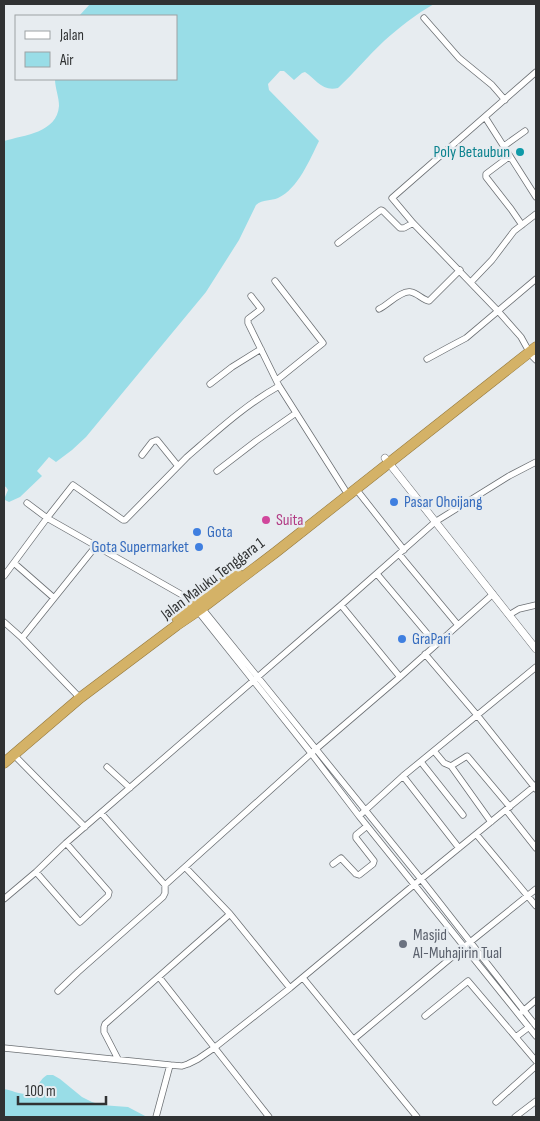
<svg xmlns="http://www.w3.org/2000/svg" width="540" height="1121" font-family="'Sofia Sans Condensed',sans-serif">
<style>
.water{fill:#99dde7}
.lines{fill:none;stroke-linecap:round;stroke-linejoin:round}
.minor-casing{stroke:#6c7074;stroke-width:7}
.tertiary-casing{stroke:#6c7074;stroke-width:8}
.trunk-casing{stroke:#94783c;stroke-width:11}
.minor{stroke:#fff;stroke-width:5.5}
.tertiary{stroke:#fff;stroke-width:7}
.trunk{stroke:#d4b267;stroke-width:10}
.culture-dot{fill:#0f9aa8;stroke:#e7ecf0;stroke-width:2}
.shop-dot{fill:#3f7fe0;stroke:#e7ecf0;stroke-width:2}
.hotel-dot{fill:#d1479c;stroke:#e7ecf0;stroke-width:2}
.worship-dot{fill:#6b7280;stroke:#e7ecf0;stroke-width:2}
.labels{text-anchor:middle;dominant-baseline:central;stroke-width:5;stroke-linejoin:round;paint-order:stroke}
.culture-label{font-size:16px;fill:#0d838f;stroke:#e7ecf0;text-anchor:end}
.shop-label{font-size:16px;fill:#366cbe;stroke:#e7ecf0;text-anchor:start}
.hotel-label{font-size:16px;fill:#b23c85;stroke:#e7ecf0;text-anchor:start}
.street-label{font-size:16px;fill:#303233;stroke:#e7ecf0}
.worship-label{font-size:16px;fill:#5b616d;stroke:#e7ecf0;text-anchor:start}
</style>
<rect width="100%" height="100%" fill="#e7ecf0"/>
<!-- water -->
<path class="water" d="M90,4H434C416,14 400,27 384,41C368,56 354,73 338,88C322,92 316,79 305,72L302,73L294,80L284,71H280L268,84L269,90L319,141C310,159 298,189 278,198C271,201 263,199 256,205L239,240L206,292L86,437L72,450L56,462L49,457L37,471L42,476L20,497L9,502L5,500V497L8,490L6,487L4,486V141C24,135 57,133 59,106C59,97 55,88 55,79H176V16H79Z
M47,1075H53L60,1079L82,1097L92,1102L101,1105L128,1107L147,1117H4V1089C16,1091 29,1100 37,1087C40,1082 42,1078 47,1075Z"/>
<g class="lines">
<defs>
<path id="minor" d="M424,18L459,58L492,85L505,100
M536,72L392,198L413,223L498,311L521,337L531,355L536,360
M485,117L536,197
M504,146L525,131
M510,156L486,174V177L511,209L522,225
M338,243L381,210L383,211L400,228H404L413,223
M275,281L323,343L277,380
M471,282L492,260L514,231L536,214
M251,296L261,309L248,319V323L279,386L345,490
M379,309C388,305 401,290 411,292C417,293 423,300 429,301L460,270
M427,359L449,347L466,338L536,279
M210,384L232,367L261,349
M279,386C245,405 216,432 187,457L125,520H123L73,485L47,518L191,600L197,602L421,879L536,1026
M142,455L152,442L157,440L178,466
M217,471L256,441L296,413
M356,489L404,550
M399,554L458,625
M14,563L54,598
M377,574L436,644
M4,576L47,518L27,503
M341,605L400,677
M197,610L311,753L359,816L536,1036
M509,615L519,609L536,605
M4,622L22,638L80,698
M22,638L96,546
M425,654L477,715L536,789
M434,751L444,763L451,766L491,822
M13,754L85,827
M421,762L463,815
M451,766L467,756L468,757L510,807
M107,767L130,788
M403,776L459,848
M506,810L536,848
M101,813L165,885L316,749L400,677L493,594
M359,816L403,776L536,667
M476,834L536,906
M333,864L341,858L356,874L359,875L373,864L374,861L356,838V835L367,826
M185,867L230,914L290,988
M36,872L78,920L80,922L108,896L109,892L66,843
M4,899L36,872L66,843L313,629L341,605L435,522L509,476L536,462
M159,977L269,1117
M303,978L417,1117
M58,991L78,972L163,897L165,893V885
M522,1012L536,1000
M425,1016L468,981L536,1061
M516,1037L529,1027
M354,1039L464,947L536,889
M4,1048L170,1065L182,1066L188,1064L198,1059L214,1048L290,988L421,879L536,785
M118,1059L104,1032V1027L105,1024L230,914
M496,1102L536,1066
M156,1117L170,1065
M515,1117L536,1101"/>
<path id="tertiary" d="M385,458L536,649"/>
<path id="trunk" d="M177,618L237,572
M4,763L80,698L177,625L202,608L276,552L536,347"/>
</defs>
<!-- minor casing -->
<use href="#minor" class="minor-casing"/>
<!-- tertiary casing -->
<use href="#tertiary" class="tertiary-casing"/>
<!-- trunk casing -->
<use href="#trunk" class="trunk-casing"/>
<!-- minor -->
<use href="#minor" class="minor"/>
<!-- tertiary -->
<use href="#tertiary" class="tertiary"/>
<!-- trunk -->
<use href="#trunk" class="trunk"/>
</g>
<!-- markers -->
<circle class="culture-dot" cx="520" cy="152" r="5"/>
<g class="shop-dot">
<circle cx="394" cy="502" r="5"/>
<circle cx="197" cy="532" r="5"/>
<circle cx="199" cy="547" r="5"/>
<circle cx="402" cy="639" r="5"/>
</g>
<circle class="hotel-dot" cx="266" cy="520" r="5"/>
<circle class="worship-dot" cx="403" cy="944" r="5"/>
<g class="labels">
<!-- culture labels -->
<g class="culture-label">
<text x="510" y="152">Poly Betaubun</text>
</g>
<!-- shop labels -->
<g class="shop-label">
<text x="404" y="502">Pasar Ohoijang</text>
<text x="207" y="532">Gota</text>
<text x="189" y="547" text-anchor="end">Gota Supermarket</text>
<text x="412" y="639">GraPari</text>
</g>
<!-- hotel labels -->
<g class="hotel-label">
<text x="276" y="520">Suita</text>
</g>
<!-- street labels -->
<g class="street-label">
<text transform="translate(213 579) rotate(-37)">Jalan Maluku Tenggara 1</text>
</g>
<!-- worship labels -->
<g class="worship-label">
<text x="413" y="935">Masjid<tspan x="413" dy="18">Al-Muhajirin Tual</tspan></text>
</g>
</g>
<!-- border -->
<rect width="540" height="1121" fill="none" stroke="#303233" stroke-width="10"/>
<!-- legend -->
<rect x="15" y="15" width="162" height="65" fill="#e7ecf0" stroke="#9ea2a4"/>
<rect x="25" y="31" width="25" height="8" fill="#ffffff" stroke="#9ea2a4"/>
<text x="60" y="40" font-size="15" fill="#303233">Jalan</text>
<rect x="25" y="52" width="25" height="15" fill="#99dde7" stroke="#9ea2a4"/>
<text x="60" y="65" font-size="15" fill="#303233">Air</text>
<!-- scale -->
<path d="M18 1096v8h88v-8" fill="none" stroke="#303233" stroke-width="2.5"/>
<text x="25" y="1096" font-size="15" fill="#303233" stroke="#e7ecf0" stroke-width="4" paint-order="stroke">100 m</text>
</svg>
